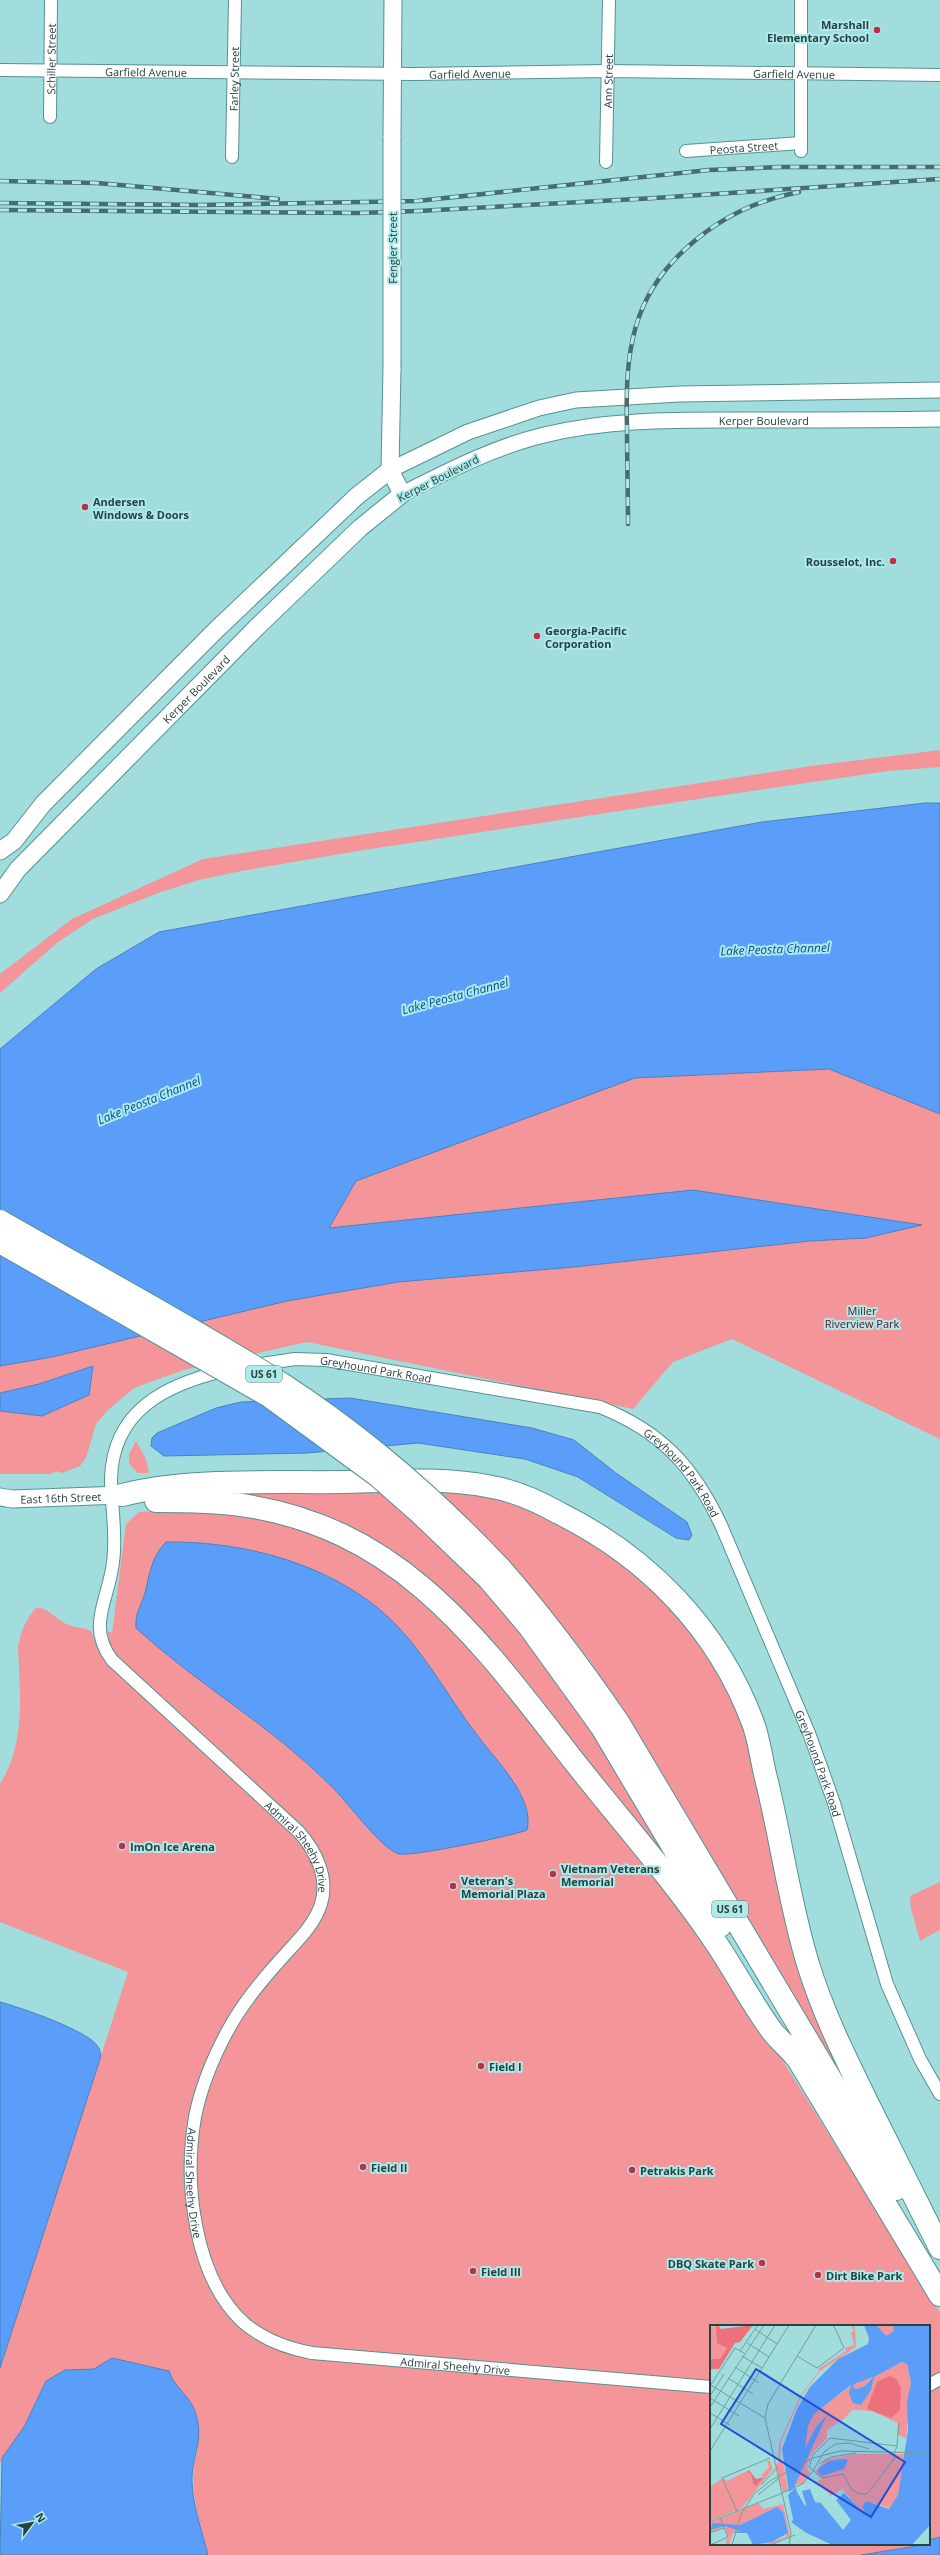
<svg xmlns="http://www.w3.org/2000/svg" width="940" height="2555" font-family="'Open Sans',sans-serif">
<style>
.green{fill:#f4959a}
.water{fill:#5a9efa;stroke:#4b82c2}
.lines{fill:none;stroke-linecap:round;stroke-linejoin:round}
.minor-casing{stroke:#579191;stroke-width:14}
.tertiary-casing{stroke:#579191;stroke-width:17}
.secondary-casing{stroke:#579191;stroke-width:19}
.motorway-casing{stroke:#579191;stroke-width:24}
.minor{stroke:#fff;stroke-width:12}
.tertiary{stroke:#fff;stroke-width:15}
.secondary{stroke:#fff;stroke-width:17}
.motorway{stroke:#fff;stroke-width:22}
.rail-casing{stroke:#496c6c;stroke-width:4.5}
.rail{stroke:#aeeaea;stroke-width:3;stroke-dasharray:9;stroke-linecap:butt}
.secondary-bridge-casing{stroke:#579191;stroke-width:19;stroke-linecap:butt}
.motorway-bridge-casing{stroke:#579191;stroke-width:24;stroke-linecap:butt}
.secondary-bridge{stroke:#fff;stroke-width:17}
.motorway-bridge{stroke:#fff;stroke-width:22}
.poi-dot{fill:#c02f48;stroke:#aeeaea;stroke-width:1.5}
.labels{text-anchor:middle;dominant-baseline:central;stroke-width:4;stroke-linejoin:round;paint-order:stroke}
.shield{fill:#aeeaea;stroke:#507474;stroke-width:1}
.shield-label{font-size:10px;font-weight:bold;fill:#284141}
.poi-label{font-size:11px;font-weight:bold;fill:#284141;stroke:#aeeaea;text-anchor:start}
.street-label{font-size:11px;fill:#284141;stroke:#aeeaea}
.park-label{font-size:11px;fill:#5d0f1d;stroke:#aeeaea}
.water-label{font-size:12px;font-style:italic;fill:#034b9c;stroke:#aeeaea}
.inset-road{fill:none;stroke:#719f9f;stroke-width:1}
.view{fill:#1d4ed8;fill-opacity:0.15;stroke:#1d4ed8;stroke-width:2}
.inset-edge{fill:none;stroke:#284141;stroke-width:2}
</style>
<rect width="100%" height="100%" fill="#a1dddd"/>
<!-- green -->
<path class="green" d="M940,750V767L888,771L718,796L364,850L241,871L199,880L158,893L93,919L58,942L0,993V974L72,919L203,859L811,766Z
M629,1044L940,1080V1439L732,1339L673,1362L633,1409L307,1342L184,1370L134,1388L107,1411L96,1424L86,1458L80,1466L62,1473L56,1471L51,1474H0V1359L250,1229Z
M136,1441L146,1459L149,1473H138L129,1464V1454Z
M375,1486C428,1532 483,1581 526,1636C580,1707 624,1784 670,1861L668,1863L427,1580L205,1492Z
M434,1487L521,1502L627,1560L697,1634L745,1722L842,2076L653,1758L588,1658L509,1560Z
M186,1509L222,1511L295,1526L347,1547L437,1607L675,1897L735,1984L940,2313V2537L929,2540V2326H711V2544H919L907,2548L861,2555H208C199,2518 186,2485 198,2448L103,2365L94,2369L65,2370L46,2381L24,2427L0,2463V2368L128,1972L0,1922V1784C26,1743 20,1693 18,1647C21,1632 25,1620 36,1608C49,1607 57,1621 69,1625C76,1628 84,1627 91,1631L100,1653L109,1638L107,1631L112,1633L126,1524L139,1512Z
M940,1882V1930L920,1941L911,1909L910,1896Z"/>
<!-- water -->
<path class="water" d="M925,803H940V1114L829,1069L635,1078L356,1181L329,1228L693,1190L922,1225L866,1238L810,1241L574,1267L398,1282L287,1301L52,1357L0,1366V1049L96,969L159,932L762,822Z
M93,1366L89,1395L42,1416L0,1411V1393L39,1384Z
M350,1398L532,1428L574,1440L616,1473L687,1522L692,1535L689,1540L676,1538L578,1477L525,1459L418,1443L308,1453L164,1456L151,1446L152,1438L157,1433L216,1408L241,1402Z
M166,1542C249,1541 343,1567 400,1629C431,1663 452,1703 480,1739C497,1761 535,1799 527,1830C512,1836 411,1857 399,1854C381,1849 347,1801 331,1786C272,1726 198,1685 136,1628C135,1612 141,1607 145,1593C150,1573 151,1558 166,1542Z
M0,2002C19,2007 90,2031 98,2047C100,2049 100,2053 101,2056L0,2368Z
M112,2358L169,2371C174,2387 189,2395 195,2411C205,2442 192,2453 192,2480C192,2504 202,2531 208,2555H0L2,2458L24,2427L46,2381L65,2370L94,2369Z
M940,2537V2555H861L929,2544V2540Z"/>
<g class="lines">
<defs>
<g id="minor">
<path d="M801,0V151"/>
<path id="s1" d="M0,70L415,74L608,71L940,75"/>
<path id="s2" d="M50,117L51,0"/>
<path id="s3" d="M686,151L801,143"/>
<path id="s4" d="M232,157L235,0"/>
<path id="s5" d="M606,162L609,0"/>
<path id="s6" d="M254,1365L295,1359L326,1360L600,1407C662,1432 693,1466 721,1525L809,1733L834,1803L887,1984L920,2059L940,2094"/>
<path id="s7" d="M224,1371C167,1384 113,1410 111,1478C111,1506 117,1534 113,1562C109,1600 86,1625 112,1660L299,1832C316,1851 329,1878 321,1904C314,1926 296,1942 281,1959C261,1981 241,2005 227,2032C213,2058 201,2087 195,2117C184,2181 193,2277 244,2323C264,2340 286,2348 312,2353L711,2387"/>
<path d="M929,2385L940,2379"/>
</g>
<g id="tertiary">
<path d="M390,470L468,432L539,408L576,400L679,394L940,390"/>
<path id="s8" d="M402,494C448,471 494,447 544,435C605,420 668,420 731,420C801,420 870,420 940,419"/>
</g>
<g id="secondary">
<path d="M392,138L393,0"/>
<path d="M0,851L14,841L43,804L216,630L357,496L390,470"/>
<path id="s9" d="M0,894L18,869L257,627L360,528L402,494L390,470L392,368"/>
<path id="s10" d="M0,1497L12,1499L122,1495"/>
</g>
<path id="motorway" d="M122,1495C187,1478 275,1483 343,1482C392,1481 443,1477 492,1487C515,1491 539,1502 559,1513C648,1557 718,1629 753,1723C759,1739 761,1757 765,1774C781,1837 789,1902 808,1964C823,2013 845,2057 867,2102C891,2151 916,2199 940,2248
M156,1501C184,1501 213,1501 241,1505C404,1528 483,1645 577,1765C622,1822 671,1877 712,1937C733,1967 750,2001 772,2031C779,2040 789,2048 796,2057
M500,1568C543,1617 581,1668 618,1722L896,2189
M488,1578L528,1625L601,1726L720,1926
M790,2046L940,2295"/>
</defs>
<!-- minor casing -->
<use href="#minor" class="minor-casing"/>
<!-- tertiary casing -->
<use href="#tertiary" class="tertiary-casing"/>
<!-- secondary casing -->
<use href="#secondary" class="secondary-casing"/>
<!-- motorway casing -->
<use href="#motorway" class="motorway-casing"/>
<!-- minor -->
<use href="#minor" class="minor"/>
<!-- tertiary -->
<use href="#tertiary" class="tertiary"/>
<!-- secondary -->
<use href="#secondary" class="secondary"/>
<!-- motorway -->
<use href="#motorway" class="motorway"/>
<defs>
<path id="rail" d="M0,181L97,183L278,199
M0,203L201,205L417,201L709,170L780,167H940
M0,210L358,213L418,211L655,198L940,179
M628,524C628,492 627,460 627,427C625,353 631,295 691,244C723,216 758,200 799,192"/>
</defs>
<!-- rail casing -->
<use href="#rail" class="rail-casing"/>
<!-- rail -->
<use href="#rail" class="rail"/>
<defs>
<path id="secondary-bridge" d="M392,138V368"/>
<path id="motorway-bridge" d="M0,1221C94,1275 190,1326 282,1384C362,1436 435,1499 500,1568
M0,1242L269,1396L378,1476L420,1513L488,1578"/>
</defs>
<!-- secondary-bridge casing -->
<use href="#secondary-bridge" class="secondary-bridge-casing"/>
<!-- motorway-bridge casing -->
<use href="#motorway-bridge" class="motorway-bridge-casing"/>
<!-- secondary-bridge -->
<use href="#secondary-bridge" class="secondary-bridge"/>
<!-- motorway-bridge -->
<use href="#motorway-bridge" class="motorway-bridge"/>
</g>
<!-- markers -->
<g class="poi-dot">
<circle cx="877" cy="30" r="4"/>
<circle cx="85" cy="507" r="4"/>
<circle cx="893" cy="561" r="4"/>
<circle cx="537" cy="636" r="4"/>
<circle cx="122" cy="1846" r="4"/>
<circle cx="553" cy="1874" r="4"/>
<circle cx="453" cy="1886" r="4"/>
<circle cx="481" cy="2066" r="4"/>
<circle cx="363" cy="2167" r="4"/>
<circle cx="632" cy="2170" r="4"/>
<circle cx="762" cy="2263" r="4"/>
<circle cx="473" cy="2271" r="4"/>
<circle cx="818" cy="2275" r="4"/>
</g>
<g class="labels">
<!-- shield labels -->
<g class="shield">
<rect x="246" y="1366" width="36" height="16" rx="3"/>
<rect x="712" y="1901" width="36" height="16" rx="3"/>
</g>
<g class="shield-label">
<text x="264" y="1374">US 61</text>
<text x="730" y="1909">US 61</text>
</g>
<!-- poi labels -->
<g class="poi-label">
<text x="869" y="24" text-anchor="end">Marshall<tspan x="869" dy="13">Elementary School</tspan></text>
<text x="93" y="501">Andersen<tspan x="93" dy="13">Windows &amp; Doors</tspan></text>
<text x="885" y="561" text-anchor="end">Rousselot, Inc.</text>
<text x="545" y="630">Georgia-Pacific<tspan x="545" dy="13">Corporation</tspan></text>
<text x="130" y="1846">ImOn Ice Arena</text>
<text x="561" y="1868">Vietnam Veterans<tspan x="561" dy="13">Memorial</tspan></text>
<text x="461" y="1880">Veteran's<tspan x="461" dy="13">Memorial Plaza</tspan></text>
<text x="489" y="2066">Field I</text>
<text x="371" y="2167">Field II</text>
<text x="640" y="2170">Petrakis Park</text>
<text x="754" y="2263" text-anchor="end">DBQ Skate Park</text>
<text x="481" y="2271">Field III</text>
<text x="826" y="2275">Dirt Bike Park</text>
</g>
<!-- street labels -->
<g class="street-label">
<text stroke="none"><textPath href="#s2" startOffset="58">Schiller Street</textPath></text>
<text stroke="none"><textPath href="#s1" startOffset="146">Garfield Avenue</textPath></text>
<text stroke="none"><textPath href="#s1" startOffset="470">Garfield Avenue</textPath></text>
<text stroke="none"><textPath href="#s1" startOffset="794">Garfield Avenue</textPath></text>
<text stroke="none"><textPath href="#s4" startOffset="78">Farley Street</textPath></text>
<text stroke="none"><textPath href="#s5" startOffset="81">Ann Street</textPath></text>
<text stroke="none"><textPath href="#s3" startOffset="58">Peosta Street</textPath></text>
<text transform="translate(392 248) rotate(-90)">Fengler Street</text>
<text stroke="none"><textPath href="#s8" startOffset="375">Kerper Boulevard</textPath></text>
<text transform="translate(438 478) rotate(-27)">Kerper Boulevard</text>
<text stroke="none"><textPath href="#s9" startOffset="284">Kerper Boulevard</textPath></text>
<text stroke="none"><textPath href="#s6" startOffset="123">Greyhound Park Road</textPath></text>
<text stroke="none"><textPath href="#s6" startOffset="458">Greyhound Park Road</textPath></text>
<text stroke="none"><textPath href="#s10" startOffset="61">East 16th Street</textPath></text>
<text stroke="none"><textPath href="#s6" startOffset="782">Greyhound Park Road</textPath></text>
<text stroke="none"><textPath href="#s7" startOffset="622">Admiral Sheehy Drive</textPath></text>
<text stroke="none"><textPath href="#s7" startOffset="1006">Admiral Sheehy Drive</textPath></text>
<text stroke="none"><textPath href="#s7" startOffset="1378">Admiral Sheehy Drive</textPath></text>
</g>
<!-- park labels -->
<g class="park-label">
<text x="862" y="1310">Miller<tspan x="862" dy="13">Riverview Park</tspan></text>
</g>
<!-- water labels -->
<g class="water-label">
<text transform="translate(775 949) rotate(-2)">Lake Peosta Channel</text>
<text transform="translate(455 996) rotate(-15)">Lake Peosta Channel</text>
<text transform="translate(149 1100) rotate(-22)">Lake Peosta Channel</text>
</g>
</g>
<!-- overview -->
<g transform="translate(710 2325)">
<rect width="220" height="220" fill="#a1dddd"/>
<path d="M141,0H144L145,4L146,22L110,46L92,70L71,117L70,137H73L78,165L73,167L65,139L68,138L69,118L90,71L109,46L108,44L136,26L135,23L144,20L141,7L144,6ZM165,0H183L185,5L181,11L180,8L178,13L173,12ZM6,1L17,23L10,34H0V2ZM192,37L197,39L201,58L196,114L187,109L188,98L162,86L142,85L135,93L117,105V113L101,130L97,142L100,148L93,158L85,160L101,123L94,129L92,113L101,91L142,60L141,65L156,69L164,52ZM163,51L155,61L146,64L143,62L144,59ZM147,129H195L188,170L180,183L156,176L152,183L157,192L132,164L121,171L107,157L111,154L105,147L116,134ZM57,135L60,136L63,144L32,183L0,196V162L13,153L17,156L37,146L41,149L43,160L47,159L54,152L51,150L59,143ZM49,178L53,184L73,179L80,211L59,220H53L76,212L75,198L67,182L30,200L29,206L23,208L19,220H17L15,215L19,213L14,202L0,208V198Z" fill="#f4959a"/>
<path d="M0,0H8L11,4L43,0L30,17L25,18L9,44H0V34H10L17,23L7,18L6,1ZM180,51L187,55L191,63L190,85L181,93L157,84L167,57ZM39,145L46,154L54,152L46,161L43,159L41,149L37,147Z" fill="#ed717c"/>
<path d="M154,0H166L176,11L184,6L183,0H220V200L202,220H123L99,210L81,197L83,195L77,174L79,167L72,124L87,84L100,62L128,34L158,19L159,13ZM192,37L197,39L201,58L197,77L198,105L188,170L179,184L156,176L152,182L156,190L134,168L126,175L141,195L133,205L111,178L105,177L100,164L92,166L96,179L95,181L87,167L85,160L117,90L106,102L95,124L98,101L104,89L141,60L139,68L143,78L151,80L161,65L164,52ZM163,52L155,61L146,64L143,62L144,59ZM133,134L138,135L134,144L112,151L108,147V144L119,136ZM67,182L73,187L78,208L62,217L43,220L37,208H23L29,206L15,201L0,205L3,198L30,200Z" fill="#5a9efa" fill-rule="evenodd"/>
<path d="M87,161L78,170L83,194L81,197L90,205L116,217L94,210L81,200L75,170Z" fill="#a1dddd"/>
<path class="inset-road" d="M45,4L67,19M37,18L59,32M30,26L48,0M32,31L52,43M87,31L107,43L134,23L125,3L122,0M25,42L49,58M18,53L43,69M1,60L20,72L65,0M0,61L25,23L34,28M0,71L14,49M0,73L29,91M0,82L54,0M0,88L20,100M55,93L58,79L106,0M0,104L20,72L55,93L81,208L79,220M187,121L120,113L103,130L99,142L112,153L133,149L142,165L150,169H157L184,134L185,126L187,122V120L189,98M0,126L79,0M109,139L121,132L146,128M103,146L114,127L125,119L140,118L159,124M51,160L66,144M70,169L94,158L103,146M48,170L68,154M27,186L12,153L60,133M0,197L70,169M0,208L14,203M0,220L18,212L10,193M22,220L31,189L44,169L60,156L103,133L130,126L220,128M60,220L85,210"/>
<path class="view" d="M46,44L195,137L161,192L11,99Z"/>
<rect width="220" height="220" class="inset-edge"/>
</g>
<!-- north arrow -->
<g transform="translate(32 2523) rotate(58)" stroke="#aeeaea" stroke-width="3" paint-order="stroke">
<path d="M0-3L7 15L0 10L-7 15Z" fill="#284141"/>
<text y="-6" font-size="11" font-weight="bold" text-anchor="middle" fill="#284141">N</text>
</g>
</svg>
